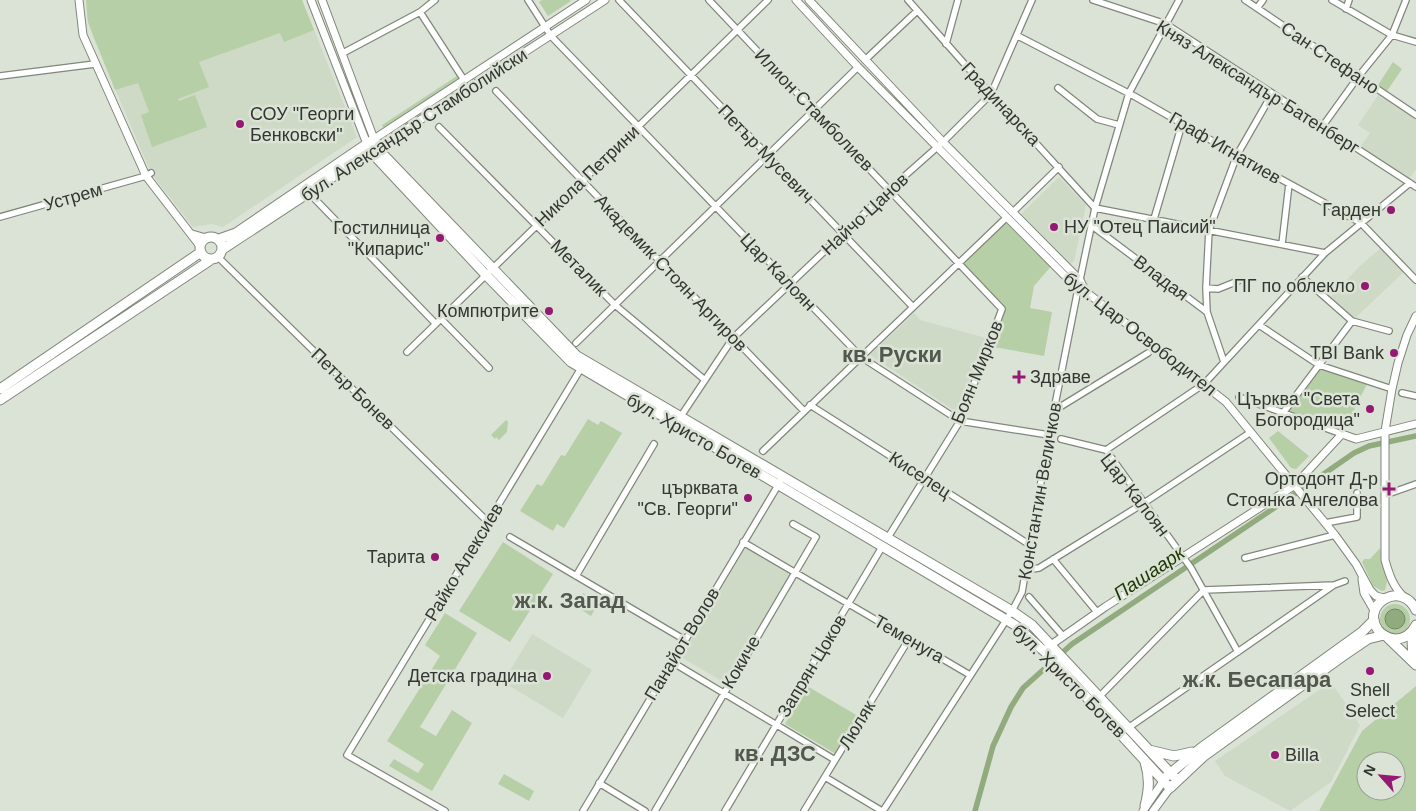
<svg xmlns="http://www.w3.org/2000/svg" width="1416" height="811" font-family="Arial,sans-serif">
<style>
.built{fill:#ced9c6}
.green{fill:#b7cfa7;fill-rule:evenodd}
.water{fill:#91ab7e;stroke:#758867}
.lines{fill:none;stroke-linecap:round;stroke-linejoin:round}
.canal{stroke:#91ab7e;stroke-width:5.5}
.minor-casing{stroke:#80877b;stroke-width:8}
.tertiary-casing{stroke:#80877b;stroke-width:9}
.secondary-casing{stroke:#80877b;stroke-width:11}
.primary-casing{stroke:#80877b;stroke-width:11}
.minor{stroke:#fff;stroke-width:5.5}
.tertiary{stroke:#fff;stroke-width:7}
.secondary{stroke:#fff;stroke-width:9}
.primary{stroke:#fff;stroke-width:9}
.poi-dot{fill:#951872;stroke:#dbe3d6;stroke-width:2}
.labels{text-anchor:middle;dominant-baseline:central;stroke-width:5;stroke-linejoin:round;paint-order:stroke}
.street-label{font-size:18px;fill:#333631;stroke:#dbe3d6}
.poi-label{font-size:18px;fill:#333631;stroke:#dbe3d6;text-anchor:end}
.water-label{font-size:19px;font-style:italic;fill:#1e3704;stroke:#dbe3d6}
.district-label{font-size:22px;font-weight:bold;fill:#52584d;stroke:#dbe3d6}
</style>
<rect width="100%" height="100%" fill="#dbe3d6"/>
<!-- built -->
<path class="built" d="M86,0H302L357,137L223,227L212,224L193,227L151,173L93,37L88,22Z
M1379,94L1416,118V169L1409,179L1360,147L1370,133L1358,125Z
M1059,177L1086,205L1074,261L1067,267L1017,218Z
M1383,246L1406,270L1352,321L1328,300L1359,267Z
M914,313L920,320L986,338L958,413L870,355Z
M747,546L791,572L725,683L681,657Z
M532,634L592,670L563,718L503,682Z
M1331,682L1360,725L1331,782L1290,811L1225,776L1215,761Z"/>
<!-- green -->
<path class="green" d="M86,0H302L314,30L284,42L280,33L199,62L209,87L178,99L179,101L195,95L207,127L152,147L141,115L149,112L138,83L115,90L88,22Z
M542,0H570L571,1L548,16L539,2Z
M1393,62L1402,69L1387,91L1378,85Z
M460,74L464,80L385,132L382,125Z
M1006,218L1053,264L1034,286L1030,308L1052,312L1044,356L988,346L1002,309L960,262Z
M1319,365L1368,382L1342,434L1283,413Z
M588,419L598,425L601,421L622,433L564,528L557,524L553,531L520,511L537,484L542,486L561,455L565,456Z
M506,420L508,422L507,432L499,440L496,437L495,439L491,435Z
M1278,431L1309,456L1296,469L1291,468L1269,438Z
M503,542L553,574L510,642L459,611Z
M1380,548L1387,582L1385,590L1382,591L1373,586L1362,562L1364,559H1370Z
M583,593L597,601L598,604L591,616L580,609L583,605L577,602Z
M1380 619a15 15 0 1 1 30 0a15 15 0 1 1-30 0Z
M445,613L477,633L420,727L436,736L452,710L472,723L432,791L389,766L394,759L418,773L424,764L387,741L440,656L425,645Z
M807,686L858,716L836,754L785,724Z
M1416,686V811H1319L1362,731ZM1366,761H1396V791H1366Z
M504,774L534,791L529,801L498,784Z"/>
<!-- water -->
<path class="water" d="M1385 619a10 10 0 1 1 20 0a10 10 0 1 1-20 0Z"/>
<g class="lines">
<!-- canal -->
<path class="canal" d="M975,811L993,746L1011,707L1023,688L1072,644L1289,498L1354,453L1369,446L1416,436"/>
<defs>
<path id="minor" d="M528,0L551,36L861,357L960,421L1049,435
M619,0L913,307
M709,0L1002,309L960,421L887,539
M908,0L991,94L1095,208L1325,253
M1093,0L1166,24L1416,187
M1245,0L1416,115
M1332,0L1392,35L1416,42
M1257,8L1263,0
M1346,9L1349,0
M420,12L464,80
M1018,36L1134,96L1237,155L1361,223L1416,280
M946,44L958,0
M343,53L420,12L435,0
M865,60L917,11
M0,76L95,64
M1058,88L1097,119L1119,125
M496,91L804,411
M439,127L615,305L705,380
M1322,127L1358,77L1392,35L1406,0
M309,193L436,324
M1015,210L1059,167
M0,217L146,176L151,173
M1154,219L1182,124
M1091,225L1207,312
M1282,244L1289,184
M218,257L488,522
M1302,277L1352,321L1389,331
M1206,288L1218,289L1238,281
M441,319L489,368
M1259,325L1319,365L1392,389
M576,343L858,67
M407,352L768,0
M1224,362L1207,312L1206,288L1209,230L1237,155L1272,94
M1402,393L1416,396
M1239,397L1342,434
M810,405L1030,545
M1055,410L1148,353
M1283,413L1352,321
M679,419L733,338L890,189L943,142L991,94L1032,0
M1061,439L1106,450L1191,568L1238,652
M1106,450L1204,384L1325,253L1410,183
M763,451L1006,218
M1385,495L1416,484
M1325,523L1357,517V493
M510,537L685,640
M743,542L970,675
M1245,558L1335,535
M1053,559L1097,612
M1026,570L1039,568L1144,503L1251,432
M576,576L654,444
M1029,597L1063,636
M672,662L835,760
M1099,697L1204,590L1334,585
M1128,728L1334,585L1345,581
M825,777L882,811
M599,783L645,811
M445,811L347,755L583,365
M583,811L783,477
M655,811L816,537L793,524
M725,811L882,547
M804,811L909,639
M883,811L1012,611L1022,592L1049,435L1078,289L1095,208L1129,93L1179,0"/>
<path id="tertiary" d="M79,0L83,35L146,176L200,246
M311,0L367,144
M322,0L374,139L586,0
M796,0L858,67L1078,289L1090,295L1226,402L1335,535L1356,564L1370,590L1376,596L1384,598
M809,0L943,142L1080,280L1086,292
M377,148L605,0
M192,234L206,238
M1362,579L1364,593L1375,612
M1404,597C1393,587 1389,574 1385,560V431L1392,389L1398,363L1407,335L1416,316
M1048,647L1105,607L1295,485L1342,434L1356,439L1416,424
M1143,811L1164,780
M1153,811L1170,788"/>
<path id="secondary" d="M367,144L371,152L485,274L571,362L1015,625L1046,653L1170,788L1204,756L1343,656L1368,639L1384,635
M200 248a11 11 0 1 1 22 0a11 11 0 1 1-22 0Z
M219,239L236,233L374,139L377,148L577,356L1012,611L1032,625L1177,780
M223,249L375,149
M0,389L201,252
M0,400L212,259
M1149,750L1174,756L1192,752
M1145,762C1150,778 1149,790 1145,806
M1167,776L1201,748L1362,632L1374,620"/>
<path id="primary" d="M1416,610C1401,579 1360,605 1378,630C1382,635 1388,638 1395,639C1405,639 1412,633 1416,625
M1388,638L1416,665
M1413,661L1412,639L1415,629"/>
</defs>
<!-- minor casing -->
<use href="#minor" class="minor-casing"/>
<!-- tertiary casing -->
<use href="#tertiary" class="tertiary-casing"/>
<!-- secondary casing -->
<use href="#secondary" class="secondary-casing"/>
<!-- primary casing -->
<use href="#primary" class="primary-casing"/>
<!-- minor -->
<use href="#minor" class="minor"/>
<!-- tertiary -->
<use href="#tertiary" class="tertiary"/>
<!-- secondary -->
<use href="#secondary" class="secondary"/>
<!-- primary -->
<use href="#primary" class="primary"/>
</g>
<!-- markers -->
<g class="poi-dot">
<circle cx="240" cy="124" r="5"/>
<circle cx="1391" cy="210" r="5"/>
<circle cx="1054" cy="227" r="5"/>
<circle cx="440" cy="238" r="5"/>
<circle cx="1365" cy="286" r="5"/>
<circle cx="549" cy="311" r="5"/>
<circle cx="1394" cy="353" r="5"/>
<path d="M1016.5 369.5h5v5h5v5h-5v5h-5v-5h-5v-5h5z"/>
<circle cx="1370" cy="409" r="5"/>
<path d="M1386.5 481.5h5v5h5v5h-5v5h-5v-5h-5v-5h5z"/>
<circle cx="748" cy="498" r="5"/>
<circle cx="435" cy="557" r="5"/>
<circle cx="1370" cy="671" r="5"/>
<circle cx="547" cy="676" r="5"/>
<circle cx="1275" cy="755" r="5"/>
</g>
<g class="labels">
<!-- street labels -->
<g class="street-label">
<text transform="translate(1330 58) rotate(34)">Сан Стефано</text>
<text transform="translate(1258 87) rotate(32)">Княз Александър Батенберг</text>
<text transform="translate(1001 104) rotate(47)">Градинарска</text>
<text transform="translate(814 110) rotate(46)">Илион Стамболиев</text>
<text transform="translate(414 125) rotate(-33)">бул. Александър Стамболийски</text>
<text transform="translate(1225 148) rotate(30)">Граф Игнатиев</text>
<text transform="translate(766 154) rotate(46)">Петър Мусевич</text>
<text transform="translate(587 176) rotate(-44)">Никола Петрини</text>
<text transform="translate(73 197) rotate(-16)">Устрем</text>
<text transform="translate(865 214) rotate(-43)">Найчо Цанов</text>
<text transform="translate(579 268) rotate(45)">Металик</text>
<text transform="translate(778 272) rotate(46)">Цар Калоян</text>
<text transform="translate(671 273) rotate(46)">Академик Стоян Аргиров</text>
<text transform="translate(1161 278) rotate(37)">Владая</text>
<text transform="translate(1140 334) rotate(38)">бул. Цар Освободител</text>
<text transform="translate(977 372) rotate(-68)">Боян Мирков</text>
<text transform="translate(353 389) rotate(44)">Петър Бонев</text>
<text transform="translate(694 436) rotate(30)">бул. Христо Ботев</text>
<text transform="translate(920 475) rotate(33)">Киселец</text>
<text transform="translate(1040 491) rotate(-80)">Константин Величков</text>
<text transform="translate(1135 495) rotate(52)">Цар Калоян</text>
<text transform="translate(464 562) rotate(-59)">Райко Алексиев</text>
<text transform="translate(909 639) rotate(30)">Теменуга</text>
<text transform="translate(682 644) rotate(-59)">Панайот Волов</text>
<text transform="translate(741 662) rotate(-60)">Кокиче</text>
<text transform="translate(812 666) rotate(-59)">Запрян Цоков</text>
<text transform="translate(1069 681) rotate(45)">бул. Христо Ботев</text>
<text transform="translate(857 725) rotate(-59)">Люляк</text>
</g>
<!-- poi labels -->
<g class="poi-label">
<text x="250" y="114" text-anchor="start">СОУ "Георги<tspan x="250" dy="21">Бенковски"</tspan></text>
<text x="1381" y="210">Гарден</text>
<text x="1064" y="227" text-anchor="start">НУ "Отец Паисий"</text>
<text x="430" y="228">Гостилница<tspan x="430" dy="21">"Кипарис"</tspan></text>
<text x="1355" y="286">ПГ по облекло</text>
<text x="539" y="311">Компютрите</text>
<text x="1384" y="353">TBI Bank</text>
<text x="1030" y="377" text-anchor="start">Здраве</text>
<text x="1360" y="399">Църква "Света<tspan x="1360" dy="21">Богородица"</tspan></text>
<text x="1378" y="479">Ортодонт Д-р<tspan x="1378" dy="21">Стоянка Ангелова</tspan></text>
<text x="738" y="488">църквата<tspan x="738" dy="21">"Св. Георги"</tspan></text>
<text x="425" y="557">Тарита</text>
<text x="537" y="676">Детска градина</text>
<text x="1370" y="690" text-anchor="middle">Shell<tspan x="1370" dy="21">Select</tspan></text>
<text x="1285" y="755" text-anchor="start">Billa</text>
</g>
<!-- water labels -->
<g class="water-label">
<text transform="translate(1149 573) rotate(-34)">Пашаарк</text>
</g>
<!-- district labels -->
<g class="district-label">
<text x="892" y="354">кв. Руски</text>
<text x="570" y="600">ж.к. Запад</text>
<text x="1257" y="679">ж.к. Бесапара</text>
<text x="775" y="753">кв. ДЗС</text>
</g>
</g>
<!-- north arrow -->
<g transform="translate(1381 776) rotate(297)"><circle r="24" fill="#dbe3d6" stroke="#989e94"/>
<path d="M0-4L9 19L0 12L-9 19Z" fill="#951872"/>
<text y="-8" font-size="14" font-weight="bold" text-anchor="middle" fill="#333631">N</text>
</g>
</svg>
